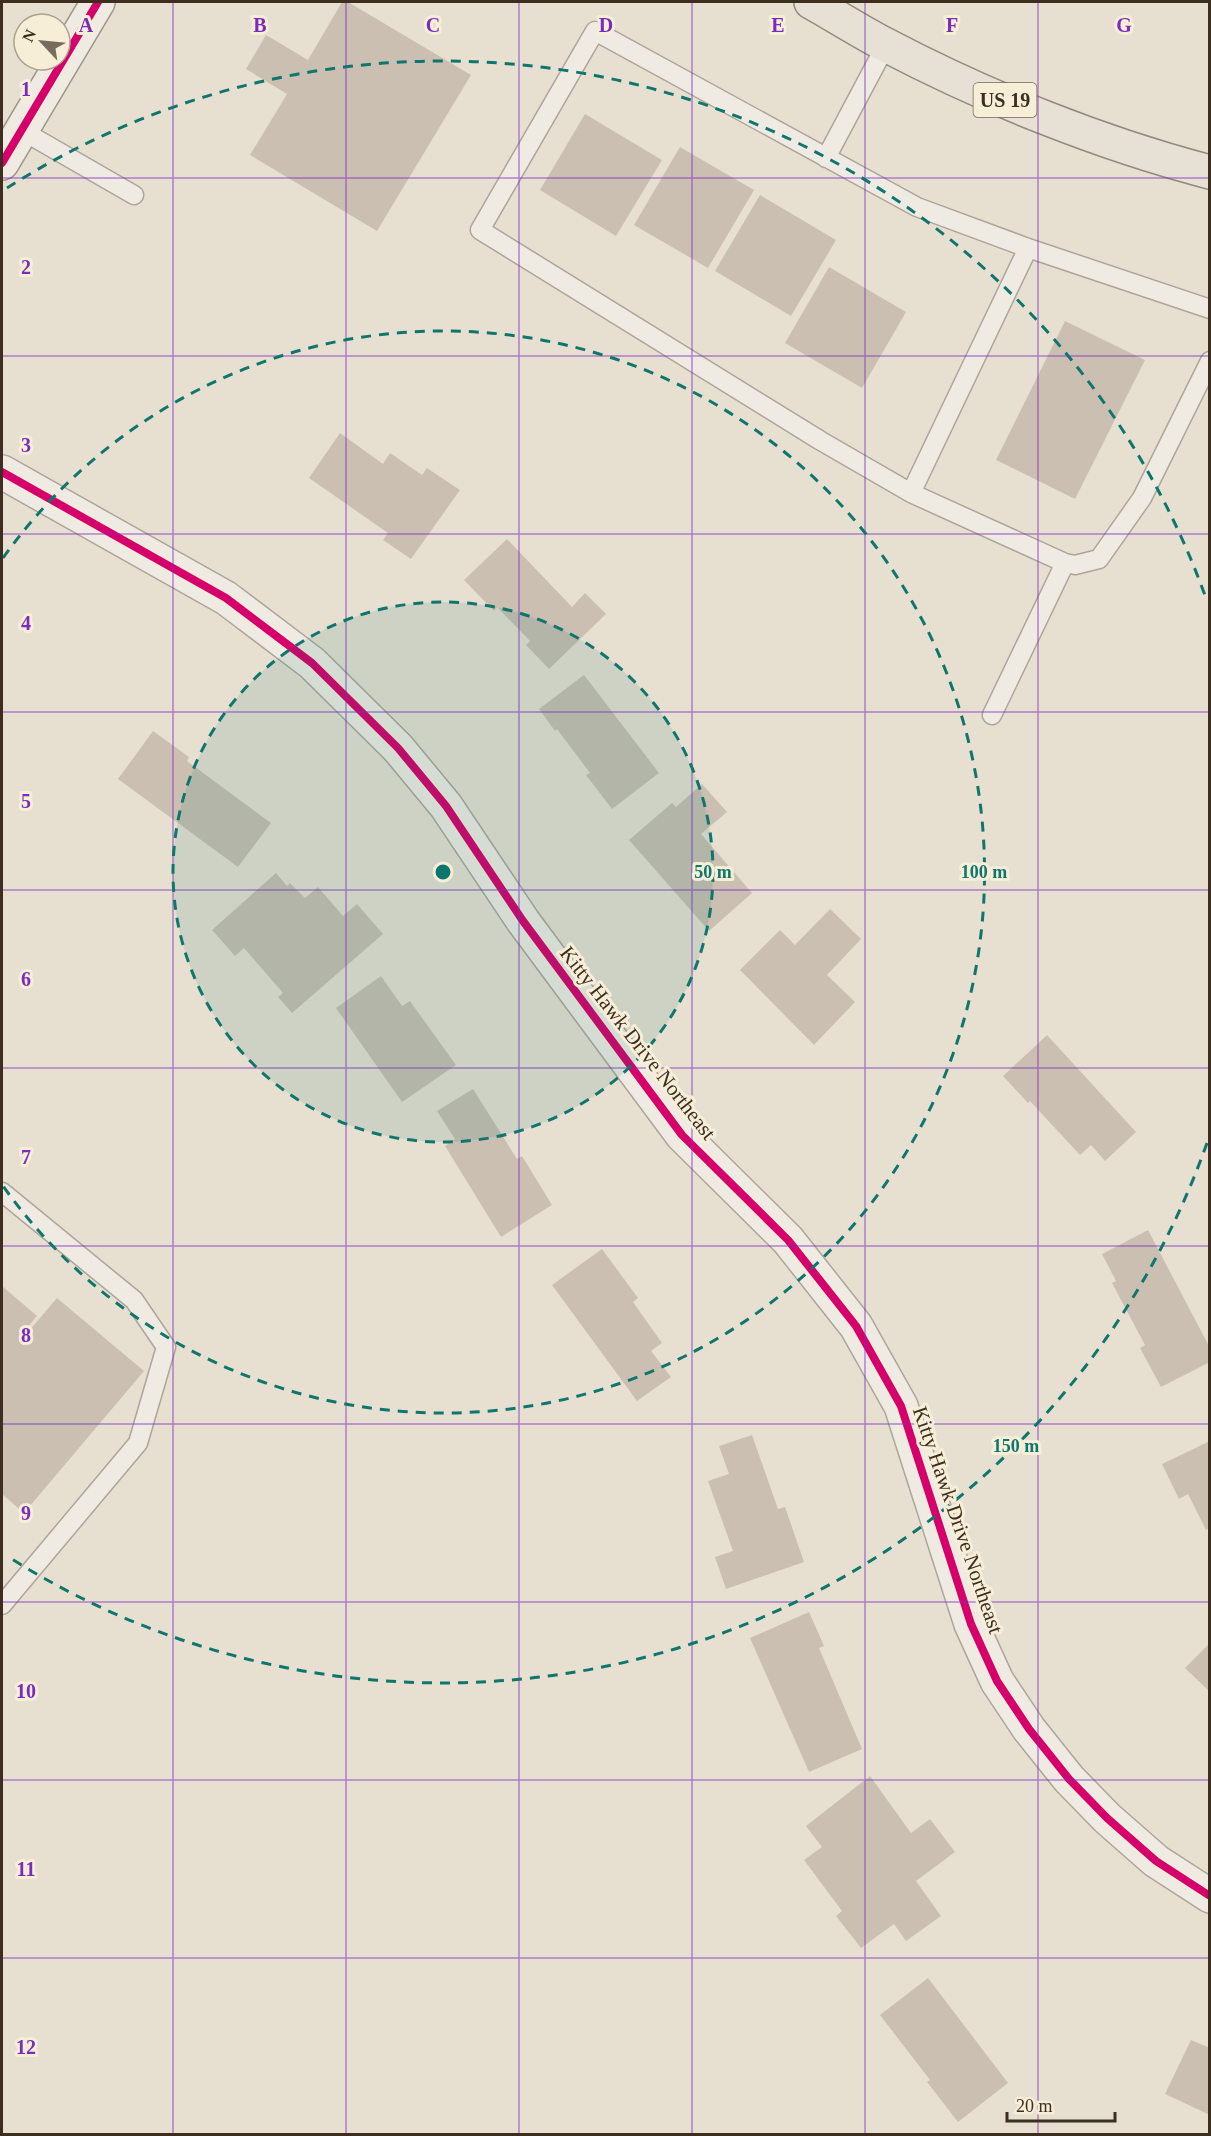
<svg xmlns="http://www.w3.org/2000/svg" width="1211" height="2136" font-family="'Times New Roman',serif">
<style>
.building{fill:#cbbfb2}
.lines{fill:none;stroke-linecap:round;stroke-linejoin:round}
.lane-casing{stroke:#ada599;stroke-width:21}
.street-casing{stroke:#ada599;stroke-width:36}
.secondary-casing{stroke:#9c958a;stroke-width:36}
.primary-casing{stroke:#928b80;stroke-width:36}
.lane{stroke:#efebe3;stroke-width:18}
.street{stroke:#efebe3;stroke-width:33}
.secondary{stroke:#efebe3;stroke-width:33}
.primary{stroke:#e6e1d4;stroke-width:33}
.cycleway-casing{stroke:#f7eed8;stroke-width:11}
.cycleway{stroke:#d6006c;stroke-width:8}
.grid{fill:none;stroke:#7b2cbf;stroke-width:1.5;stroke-opacity:0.55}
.ring{fill:none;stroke:#0f766e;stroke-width:3;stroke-dasharray:10 8}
.labels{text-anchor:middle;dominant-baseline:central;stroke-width:6;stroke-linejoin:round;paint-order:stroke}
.shield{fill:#f7eed8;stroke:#756857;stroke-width:1.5}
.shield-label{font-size:20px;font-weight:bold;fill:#3d2e20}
.street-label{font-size:21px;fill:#3d2e20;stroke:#f7eed8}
.grid-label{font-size:20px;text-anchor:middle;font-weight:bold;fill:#7b2cbf;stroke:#f7eed8;stroke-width:6;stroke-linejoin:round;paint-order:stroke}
.centre{fill:#0f766e;stroke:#f7eed8;stroke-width:3}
.ring-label{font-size:18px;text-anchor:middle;font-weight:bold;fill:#0f766e;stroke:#f7eed8;stroke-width:6;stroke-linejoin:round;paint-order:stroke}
</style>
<rect width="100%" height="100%" fill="#e7e0d1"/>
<!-- building -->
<path class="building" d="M342,2H348L471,75L377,231L250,155L287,94L246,69L266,35L308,60Z
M585,114L662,160L616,236L540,190Z
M680,147L754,190L708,268L634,225Z
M760,195L836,240L791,316L715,271Z
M829,267L906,312L862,388L785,343Z
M1065,321L1145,360L1075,499L996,460Z
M340,433L383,464L390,453L422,475L427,468L460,490L411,559L383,540L388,533L309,478Z
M507,539L572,607L585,593L606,614L549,669L526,645L530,641L497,607L494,611L464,580Z
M584,675L659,773L612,809L586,775L590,773L557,729L555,731L539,709Z
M153,731L189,757L187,761L271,823L238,867L118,779Z
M702,784L727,812L701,834L752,893L709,931L629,840L672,803L676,807Z
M276,873L287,886L290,883L305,898L318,887L343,916L357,904L383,934L292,1013L278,997L283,993L244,948L235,956L212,930Z
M830,909L861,939L827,975L855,1002L814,1045L740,970L780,930L795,945Z
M381,976L402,1006L410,1001L456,1065L402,1102L336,1008Z
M1047,1035L1136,1132L1105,1161L1091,1145L1080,1155L1030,1101L1028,1103L1003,1076Z
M473,1089L517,1159L522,1156L552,1205L501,1237L445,1146L455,1139L437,1111Z
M1148,1230L1210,1348V1362L1161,1387L1140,1348L1145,1345L1112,1283L1116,1281L1102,1254Z
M602,1249L638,1298L633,1302L662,1343L651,1351L671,1377L637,1401L552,1285Z
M2,1286L37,1316L26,1329L28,1332L57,1298L144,1371L24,1513L2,1494Z
M752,1435L778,1509L785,1507L804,1562L726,1589L715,1557L733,1551L708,1481L729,1474L719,1446Z
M1210,1441V1527L1206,1530L1188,1494L1179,1499L1162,1464Z
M809,1612L824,1646L819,1648L862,1749L809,1772L750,1638Z
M1210,1643V1692L1185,1668Z
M870,1776L911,1833L930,1819L955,1852L916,1881L941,1916L906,1941L894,1924L861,1948L836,1916L842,1911L804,1860L822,1847L806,1826Z
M928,1978L1008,2083L958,2122L927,2082L930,2080L880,2015Z
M1191,2040L1210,2048V2115L1165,2094Z"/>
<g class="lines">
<defs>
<path id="lane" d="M21,130L134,195
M826,158L886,45
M1210,309L1028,248L917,207L595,31L480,230L821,441L911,493L1065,563L1075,565L1099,559L1142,498L1210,361
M911,493L1028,248
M992,715L1065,563
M2,1192L134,1300L166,1347L138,1443L2,1605"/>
<path id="street" d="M2,472L226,598L312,663L398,748L446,806L523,921L682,1135L788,1240L856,1326L901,1406L971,1624L997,1681L1029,1729L1069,1779L1107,1818L1156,1861L1210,1896"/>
<path id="secondary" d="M2,163L98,2"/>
<path id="primary" d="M811,2C836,16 861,32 886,45C985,97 1102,144 1210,172"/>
</defs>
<!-- lane casing -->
<use href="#lane" class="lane-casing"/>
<!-- street casing -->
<use href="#street" class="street-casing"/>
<!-- secondary casing -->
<use href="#secondary" class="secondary-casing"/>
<!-- primary casing -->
<use href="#primary" class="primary-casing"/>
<!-- lane -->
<use href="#lane" class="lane"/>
<!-- street -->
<use href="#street" class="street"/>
<!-- secondary -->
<use href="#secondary" class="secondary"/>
<!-- primary -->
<use href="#primary" class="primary"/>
<defs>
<path id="cycleway" d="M2,163L98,2
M2,472L226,598L312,663L398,748L446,806L523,921L682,1135L788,1240L856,1326L901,1406L971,1624L997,1681L1029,1729L1069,1779L1107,1818L1156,1861L1210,1896"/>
</defs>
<!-- cycleway casing -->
<use href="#cycleway" class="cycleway-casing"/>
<!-- cycleway -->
<use href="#cycleway" class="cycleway"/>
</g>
<!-- grid -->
<path class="grid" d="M173,2V2134M346,2V2134M519,2V2134M692,2V2134M865,2V2134M1038,2V2134M2,178H1210M2,356H1210M2,534H1210M2,712H1210M2,890H1210M2,1068H1210M2,1246H1210M2,1424H1210M2,1602H1210M2,1780H1210M2,1958H1210"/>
<!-- distance rings -->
<circle cx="443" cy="872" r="270" fill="#0f766e" fill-opacity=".12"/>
<g class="ring">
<circle cx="443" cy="872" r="270"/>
<path d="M3 558A541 541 0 1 1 3 1186"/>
<path d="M1207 1143A811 811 0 0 1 7 1556M7 188A811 811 0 0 1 1207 601"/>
</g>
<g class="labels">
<!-- shield labels -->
<rect class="shield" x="973.5" y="83" width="63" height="34" rx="4.5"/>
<g class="shield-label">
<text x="1005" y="100">US 19</text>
</g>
<!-- street labels -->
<g class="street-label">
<text transform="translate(638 1043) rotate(52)">Kitty Hawk Drive Northeast</text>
<text transform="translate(958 1520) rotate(71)">Kitty Hawk Drive Northeast</text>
</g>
</g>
<g class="grid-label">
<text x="86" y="32">A</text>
<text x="260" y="32">B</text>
<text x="433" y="32">C</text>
<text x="606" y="32">D</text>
<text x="778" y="32">E</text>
<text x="952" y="32">F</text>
<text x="1124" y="32">G</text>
<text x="26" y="96">1</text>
<text x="26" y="274">2</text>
<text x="26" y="452">3</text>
<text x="26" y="630">4</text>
<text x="26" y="808">5</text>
<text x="26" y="986">6</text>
<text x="26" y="1164">7</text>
<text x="26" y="1342">8</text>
<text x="26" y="1520">9</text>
<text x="26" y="1698">10</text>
<text x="26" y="1876">11</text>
<text x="26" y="2054">12</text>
</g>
<circle cx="443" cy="872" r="9" class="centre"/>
<g class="ring-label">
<text x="713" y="878">50 m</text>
<text x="984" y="878">100 m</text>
<text x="1016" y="1452">150 m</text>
</g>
<!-- border -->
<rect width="1211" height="2136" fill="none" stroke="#3d2e20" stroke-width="6"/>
<!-- north arrow -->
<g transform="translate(42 42) rotate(296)"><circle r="28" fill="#f7eed8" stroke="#ada18e" stroke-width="1.5"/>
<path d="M0-4.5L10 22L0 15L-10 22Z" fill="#786c5e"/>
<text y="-9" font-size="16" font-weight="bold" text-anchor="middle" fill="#3d2e20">N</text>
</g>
<!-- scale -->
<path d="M1007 2112v9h108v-9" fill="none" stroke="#3d2e20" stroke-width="3"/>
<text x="1016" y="2112" font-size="18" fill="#3d2e20" stroke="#f7eed8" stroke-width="4.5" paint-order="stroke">20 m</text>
</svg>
